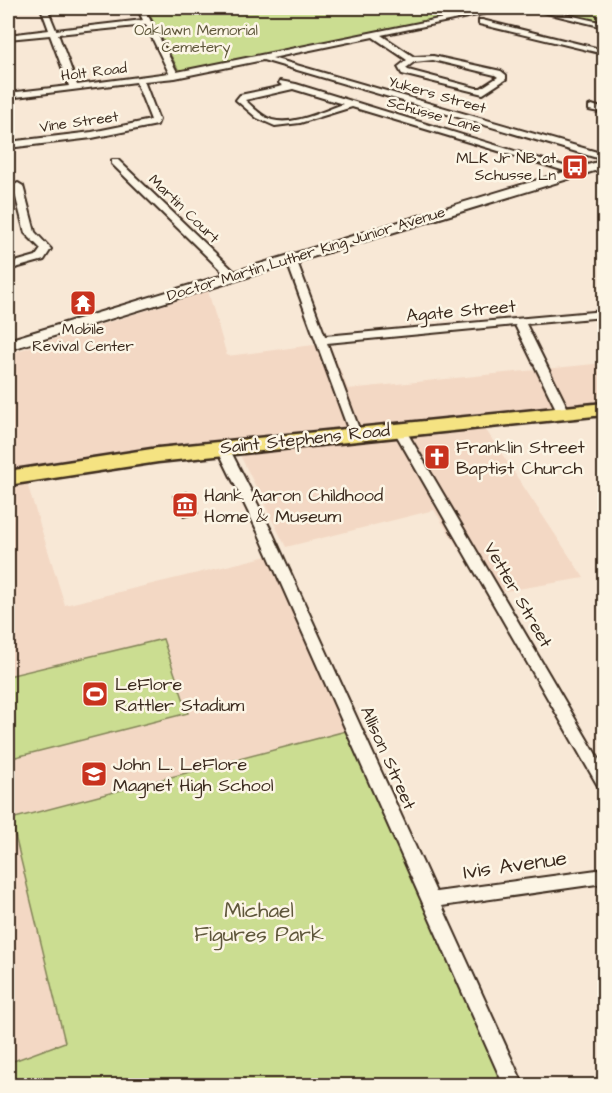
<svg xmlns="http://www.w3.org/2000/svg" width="612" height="1093" font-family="'Architects Daughter',sans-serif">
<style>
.built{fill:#f3d8c4}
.green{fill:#cbdd91;stroke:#838458;stroke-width:1.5}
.building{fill:#e7b29a;stroke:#3b2a1e;stroke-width:1.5}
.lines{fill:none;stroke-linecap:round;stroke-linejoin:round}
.street-casing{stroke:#3b2a1e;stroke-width:4}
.secondary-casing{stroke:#3b2a1e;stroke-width:4}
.primary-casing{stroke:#3b2a1e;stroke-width:5}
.street{fill:#fcf5e5;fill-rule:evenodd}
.secondary{fill:#fcf5e5;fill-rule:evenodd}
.primary{fill:#f5e382;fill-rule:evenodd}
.labels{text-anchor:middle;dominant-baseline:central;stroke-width:5;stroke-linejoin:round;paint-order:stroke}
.far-park-label{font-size:15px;fill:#5f573b;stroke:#fcf5e5}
.far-street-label{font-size:15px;fill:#3b2a1e;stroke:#fcf5e5}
.far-poi-label{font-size:15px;fill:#3b2a1e;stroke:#fcf5e5;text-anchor:end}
.street-label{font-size:18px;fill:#3b2a1e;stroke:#fcf5e5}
.poi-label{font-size:18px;fill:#3b2a1e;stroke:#fcf5e5;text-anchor:start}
.near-street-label{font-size:21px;fill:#3b2a1e;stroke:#fcf5e5}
.near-park-label{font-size:21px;fill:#5f573b;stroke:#fcf5e5}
</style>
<rect width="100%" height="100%" fill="#f8e8d6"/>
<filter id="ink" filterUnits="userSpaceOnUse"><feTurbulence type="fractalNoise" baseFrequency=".0167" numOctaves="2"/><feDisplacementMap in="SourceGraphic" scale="12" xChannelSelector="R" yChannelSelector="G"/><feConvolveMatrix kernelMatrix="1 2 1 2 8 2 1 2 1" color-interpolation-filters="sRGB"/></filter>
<g filter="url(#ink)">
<!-- built -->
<path class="built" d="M208,291L227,356L329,343L348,389L604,363V404L478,418L584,578L488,594L434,510L286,547L232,439L141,451L8,473V354Z
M26,480L65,605L272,555L350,730L12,819L65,1043L8,1063V483Z"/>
<!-- green -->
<path class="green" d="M146,8H493L185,72L179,71Z
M536,8H604V24Z
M163,639L188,713L8,759V676Z
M350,730L512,1085L8,1086V1063L65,1042L11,819Z"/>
<!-- building -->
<path class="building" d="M187,492L198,513L184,517L173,496Z"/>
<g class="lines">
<defs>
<path id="street" d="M41,8H47L56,30L143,20L137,8H144L177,72L493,8H504L501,10L381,35L414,57L433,56L501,71L506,75V79L483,94L402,74L398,67L407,60L373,37L272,58L604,154V160L263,60L175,78L144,81L159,120L157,125L92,138L8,148V142L92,132L151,120L136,82L8,98V93L69,86L50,35L8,39V35L49,30ZM146,25L169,73L77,85L58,34ZM433,60L495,75L498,77L481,88H476L408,70L406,68L414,62Z
M526,8H538L604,23V27Z
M482,20L604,50V54L479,24V20Z
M280,81L296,84L583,172L575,174L352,107L300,123L275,126L257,118L236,100L240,95L283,86L279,83ZM293,89L343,104C323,111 294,126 272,120C262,117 253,107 245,100Z
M592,105L604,109V113L589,110V106Z
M112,160H118L237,274V278H229L112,164Z
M18,183L23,186L35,232L51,249L44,260L8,270V264L36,256L41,249L25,233L13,186Z
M291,256L296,259L325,336L604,311V317L526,324L570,413L564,417L558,413L515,325L327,343L361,434L359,437H351L286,259Z
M399,425L405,429L604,768V787L598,786L393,429Z
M223,444L229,448L272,532L436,892L604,869V883L442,906L524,1086H504L258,532L217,448Z"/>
<path id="secondary" d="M604,160V168L8,350V340Z"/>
<path id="primary" d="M604,403V415L158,462L8,485V471L158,448Z"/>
</defs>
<!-- street casing -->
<use href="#street" class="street-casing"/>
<!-- secondary casing -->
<use href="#secondary" class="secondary-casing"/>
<!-- primary casing -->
<use href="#primary" class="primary-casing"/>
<!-- street -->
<use href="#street" class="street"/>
<!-- secondary -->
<use href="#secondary" class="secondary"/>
<!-- primary -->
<use href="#primary" class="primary"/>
</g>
</g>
<!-- icons -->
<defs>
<symbol id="bus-square" viewBox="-11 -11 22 22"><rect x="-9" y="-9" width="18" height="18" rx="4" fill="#c8321e" stroke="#fcf5e5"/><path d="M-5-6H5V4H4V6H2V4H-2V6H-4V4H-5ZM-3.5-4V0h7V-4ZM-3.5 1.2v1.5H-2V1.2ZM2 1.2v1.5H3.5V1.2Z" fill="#fff"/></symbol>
<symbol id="temple-square" viewBox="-11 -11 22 22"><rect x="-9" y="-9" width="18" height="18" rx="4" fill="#c8321e" stroke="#fcf5e5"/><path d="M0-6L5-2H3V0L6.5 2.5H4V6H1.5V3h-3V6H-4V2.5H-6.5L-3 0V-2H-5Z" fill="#fff"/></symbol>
<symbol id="church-square" viewBox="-11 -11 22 22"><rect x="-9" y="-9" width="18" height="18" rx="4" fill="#c8321e" stroke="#fcf5e5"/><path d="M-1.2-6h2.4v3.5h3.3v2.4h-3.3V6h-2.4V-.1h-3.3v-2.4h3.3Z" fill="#fff"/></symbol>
<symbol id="museum-square" viewBox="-11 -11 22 22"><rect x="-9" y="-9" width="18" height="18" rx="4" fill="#c8321e" stroke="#fcf5e5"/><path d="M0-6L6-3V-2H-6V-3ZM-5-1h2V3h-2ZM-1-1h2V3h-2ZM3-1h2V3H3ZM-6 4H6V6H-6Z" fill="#fff"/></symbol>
<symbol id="stadium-square" viewBox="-11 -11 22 22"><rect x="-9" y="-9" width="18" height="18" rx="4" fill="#c8321e" stroke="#fcf5e5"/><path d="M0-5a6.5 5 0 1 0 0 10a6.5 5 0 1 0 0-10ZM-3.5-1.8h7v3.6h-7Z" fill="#fff"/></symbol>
<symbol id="school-square" viewBox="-11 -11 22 22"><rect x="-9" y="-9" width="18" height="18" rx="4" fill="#c8321e" stroke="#fcf5e5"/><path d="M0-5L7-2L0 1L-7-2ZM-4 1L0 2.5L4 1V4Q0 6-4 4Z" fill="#fff"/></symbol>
</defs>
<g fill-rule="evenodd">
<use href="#bus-square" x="560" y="152" width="30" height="30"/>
<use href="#temple-square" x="68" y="288" width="30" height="30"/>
<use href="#church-square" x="422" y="442" width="30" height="30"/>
<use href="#museum-square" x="170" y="490" width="30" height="30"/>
<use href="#stadium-square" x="80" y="679" width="30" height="30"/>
<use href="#school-square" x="79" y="759" width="30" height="30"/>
</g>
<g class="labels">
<!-- far-park labels -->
<g class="far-park-label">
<text x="196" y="30">Oaklawn Memorial<tspan x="196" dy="17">Cemetery</tspan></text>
</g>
<!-- far-street labels -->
<g class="far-street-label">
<text transform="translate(94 72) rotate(-7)">Holt Road</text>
<text transform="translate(437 95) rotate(16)">Yukers Street</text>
<text transform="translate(434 115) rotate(16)">Schusse Lane</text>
<text transform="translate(79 122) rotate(-8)">Vine Street</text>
<text transform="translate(184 209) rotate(44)">Martin Court</text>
<text transform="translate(306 254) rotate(-17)">Doctor Martin Luther King Junior Avenue</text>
</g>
<!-- far-poi labels -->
<g class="far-poi-label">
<text x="556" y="158">MLK Jr NB at<tspan x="556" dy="17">Schusse Ln</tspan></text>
<text x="83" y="329" text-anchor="middle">Mobile<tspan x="83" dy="17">Revival Center</tspan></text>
</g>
<!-- street labels -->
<g class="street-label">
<text transform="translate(461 311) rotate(-5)">Agate Street</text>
<text transform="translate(305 439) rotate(-6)">Saint Stephens Road</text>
<text transform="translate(518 595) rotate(60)">Vetter Street</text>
<text transform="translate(388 758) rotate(66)">Allison Street</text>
</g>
<!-- poi labels -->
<g class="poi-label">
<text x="456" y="447">Franklin Street<tspan x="456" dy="21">Baptist Church</tspan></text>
<text x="204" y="495">Hank Aaron Childhood<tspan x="204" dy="21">Home &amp; Museum</tspan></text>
<text x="115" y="684">LeFlore<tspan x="115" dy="21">Rattler Stadium</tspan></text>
<text x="113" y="764">John L. LeFlore<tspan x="113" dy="21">Magnet High School</tspan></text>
</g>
<!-- near-street labels -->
<g class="near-street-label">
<text transform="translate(515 865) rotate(-8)">Ivis Avenue</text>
</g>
<!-- near-park labels -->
<g class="near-park-label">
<text x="259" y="910">Michael<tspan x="259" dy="24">Figures Park</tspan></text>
</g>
</g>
<!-- margin -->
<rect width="612" height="1093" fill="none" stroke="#fcf5e5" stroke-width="30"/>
<rect x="15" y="15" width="582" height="1063" fill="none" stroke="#3b2a1e" stroke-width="2" filter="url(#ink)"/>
</svg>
